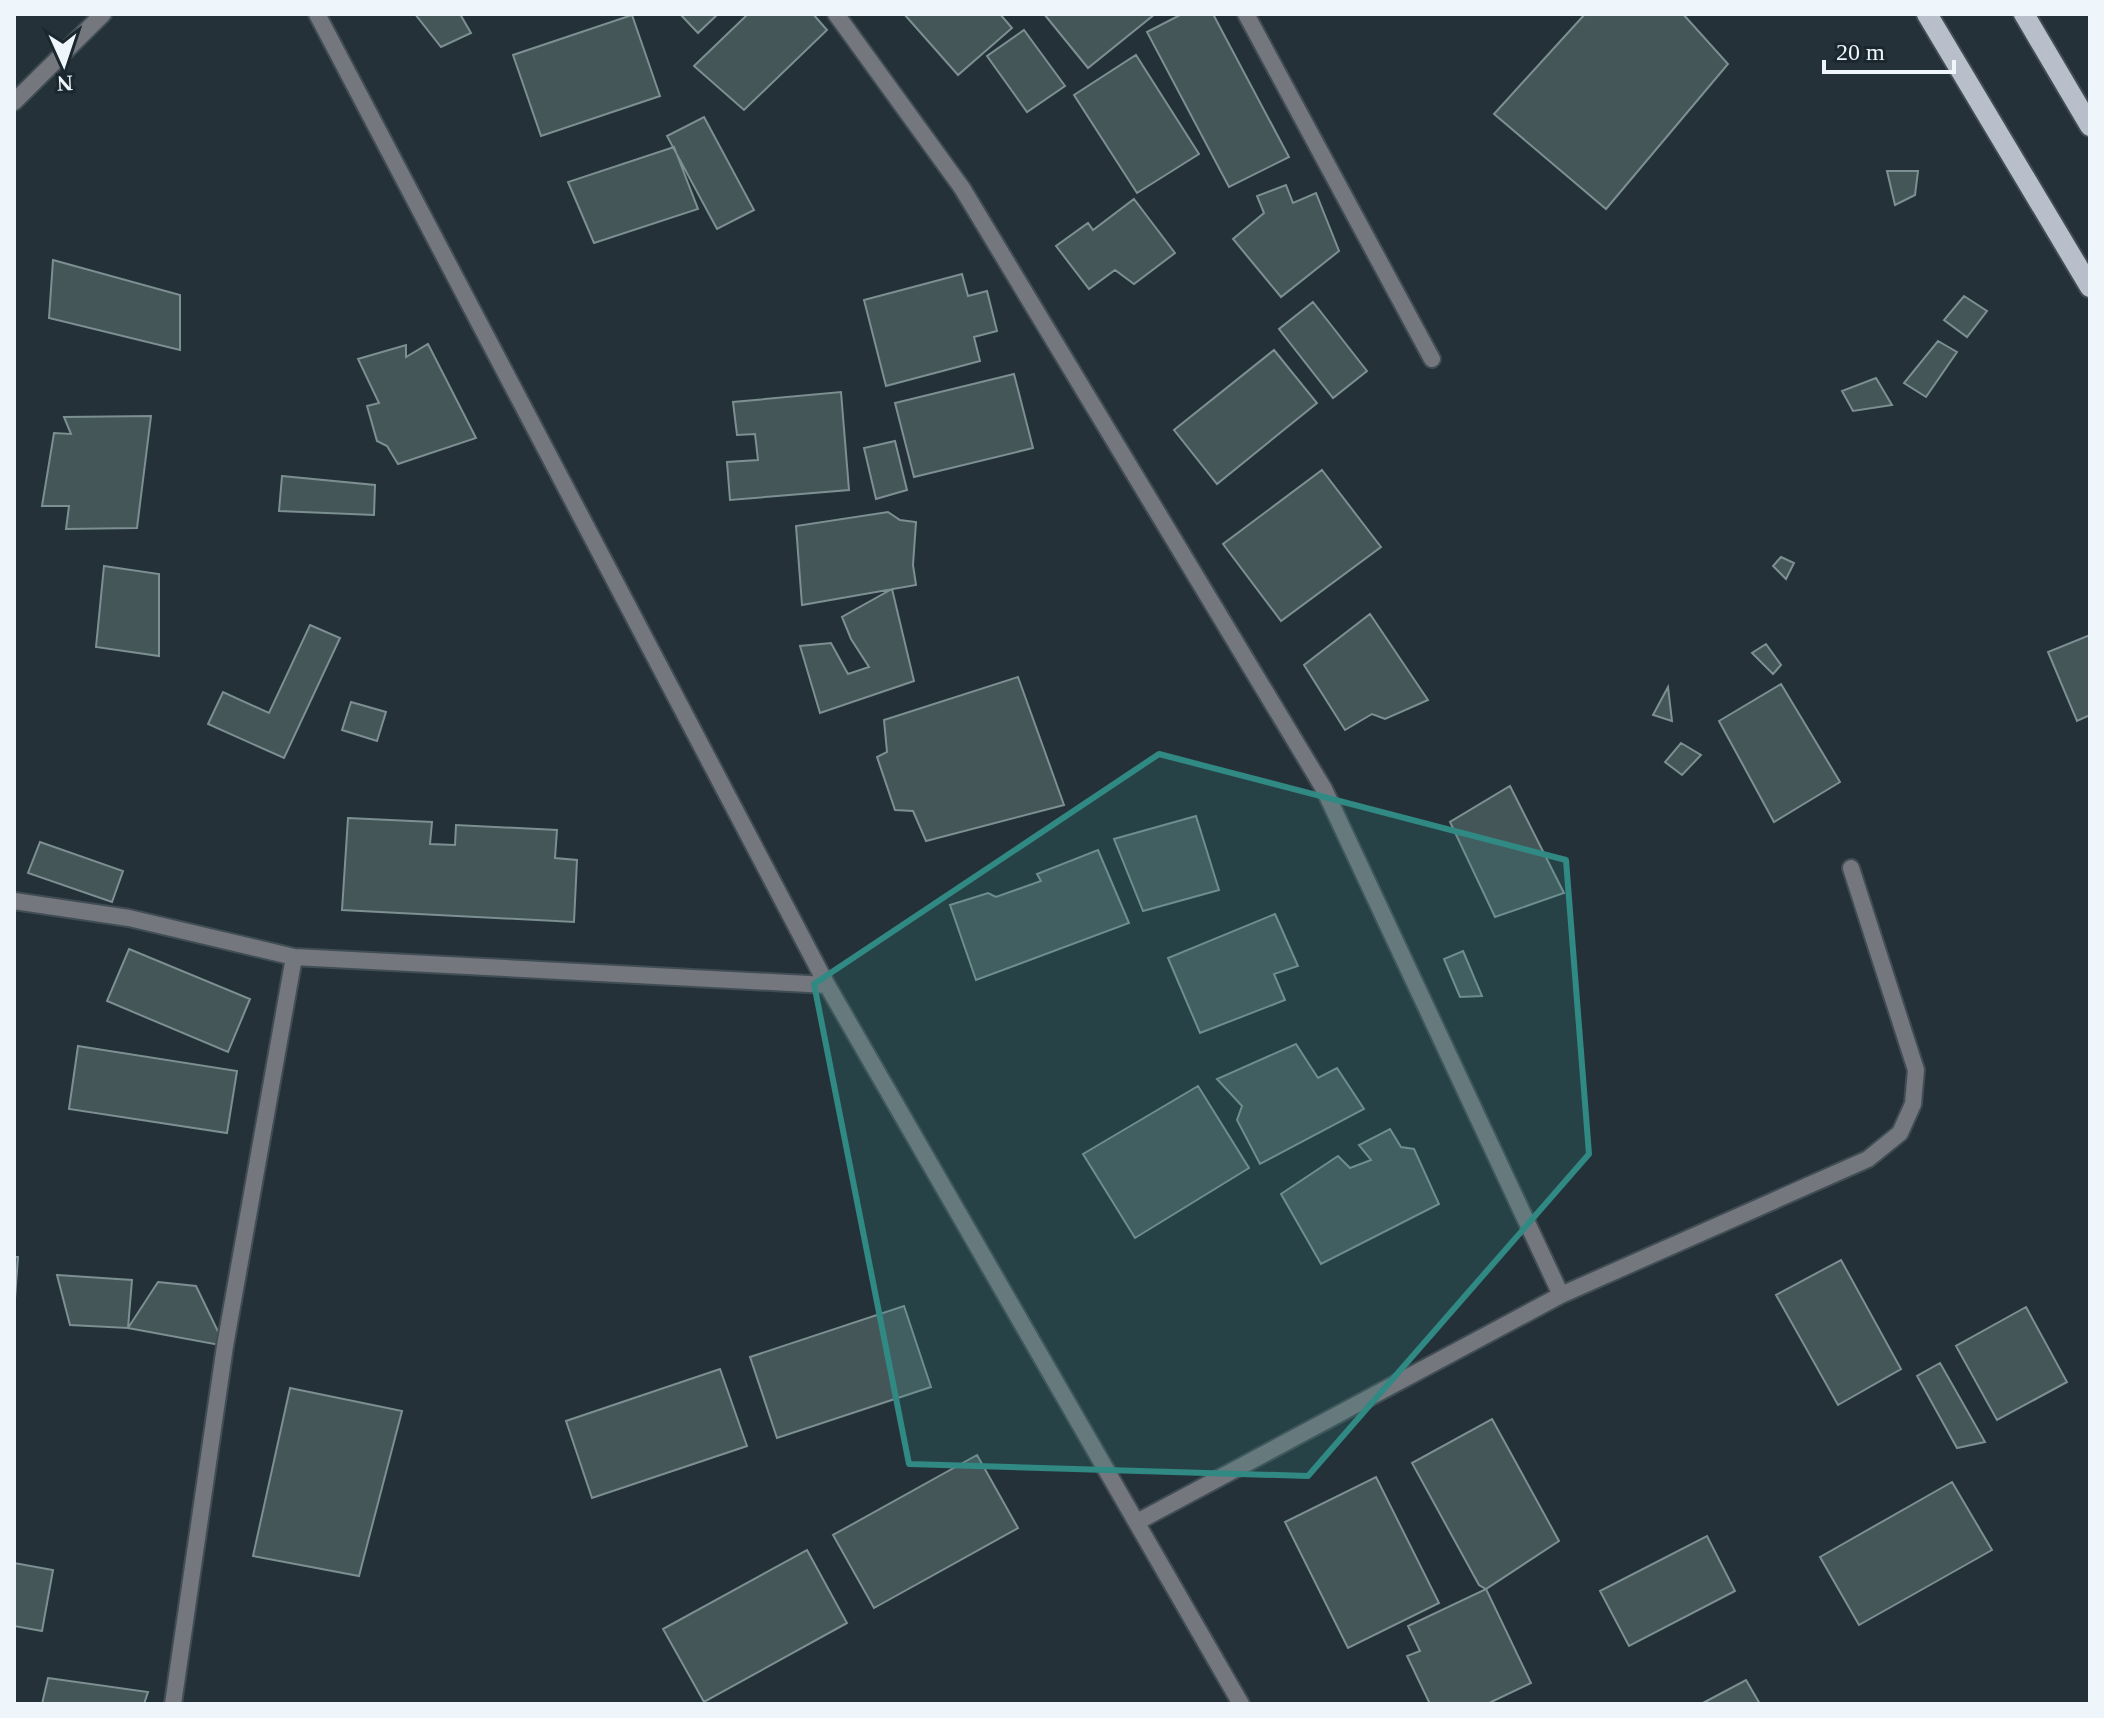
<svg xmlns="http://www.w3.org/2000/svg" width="2104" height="1718" font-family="Georgia,serif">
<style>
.building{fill:#455659;stroke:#7c8f91;stroke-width:2}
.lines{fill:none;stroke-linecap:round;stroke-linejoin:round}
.street-casing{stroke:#414d54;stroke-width:20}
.primary-casing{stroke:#414d54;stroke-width:24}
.street{stroke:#74777d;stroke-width:16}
.primary{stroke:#b8beca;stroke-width:20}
.marked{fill:#308983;fill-opacity:0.2;stroke:#308983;stroke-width:6;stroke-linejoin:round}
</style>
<rect width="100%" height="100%" fill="#253139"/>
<!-- building -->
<path class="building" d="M415,14H460L471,33L441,47Z
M680,14H718L698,33Z
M748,14H813L827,30L744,110L694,66Z
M904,14H1000L1012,28L958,75Z
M1044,14H1155L1088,68Z
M1182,14H1213L1289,157L1229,187L1147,32Z
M1585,14H1683L1728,64L1606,209L1494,114Z
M632,15L660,96L541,136L513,55Z
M1024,30L1065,86L1027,112L987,56Z
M1136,55L1199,154L1137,193L1074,95Z
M704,117L754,210L717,229L667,136Z
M674,147L698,209L594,243L568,182Z
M1887,171H1918L1915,195L1895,205Z
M1286,185L1293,203L1316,193L1339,251L1281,297L1233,239L1264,213L1257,196Z
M1134,199L1175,253L1134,284L1115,270L1089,289L1056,246L1088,223L1093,230Z
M53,260L180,295V350L49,318Z
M962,274L968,296L987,291L997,331L974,337L980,361L886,386L864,300Z
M1964,296L1987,311L1967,337L1944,320Z
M1313,302L1367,371L1333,398L1279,329Z
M1938,341L1957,352L1926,397L1904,383Z
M428,344L476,438L398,464L387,446L377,441L367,406L379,403L358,359L406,345V357Z
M1274,350L1317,403L1217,484L1174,430Z
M1014,374L1033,448L914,477L895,403Z
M1876,378L1892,405L1853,411L1842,391Z
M841,392L849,490L730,500L727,462L758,460L755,434L737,435L733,402Z
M151,416L137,528L66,529L69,506H42L54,433L71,434L64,417Z
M895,441L907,490L876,499L864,448Z
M1322,470L1381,547L1281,621L1223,544Z
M282,476L375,485L374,515L279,511Z
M888,512L900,520L916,522L913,565L916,585L802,605L796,526Z
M1781,557L1794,563L1786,579L1773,566Z
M104,566L159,574V656L96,647Z
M892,589L914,681L820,713L800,646L831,643L848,674L869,667L851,639L842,617Z
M1370,614L1428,700L1385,719L1372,714L1345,730L1304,665Z
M310,625L340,638L284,758L208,724L223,692L269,713Z
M2090,635V715L2077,721L2048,652Z
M1766,644L1781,665L1773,674L1752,653Z
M1018,677L1064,805L926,841L913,811L895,810L877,757L887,752L884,720Z
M1781,684L1840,782L1774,822L1719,721Z
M1668,687L1672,721L1653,715Z
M351,702L386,712L377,741L342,730Z
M1681,743L1701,755L1682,775L1665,762Z
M1510,786L1564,893L1495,917L1450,822Z
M1196,816L1219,890L1143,911L1114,839Z
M348,818L432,822L430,844L455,845L456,825L557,830L555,858L577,860L574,922L342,910Z
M40,842L123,871L112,902L28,873Z
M1098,850L1129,923L976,980L950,905L988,893L996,897L1041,881L1037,874Z
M1275,914L1298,966L1274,974L1285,1000L1200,1033L1168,958Z
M129,949L250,999L228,1052L107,1001Z
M1463,951L1482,996L1460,997L1444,959Z
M1296,1044L1318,1078L1337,1068L1364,1109L1260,1164L1237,1120L1242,1106L1217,1079Z
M78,1046L237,1071L227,1133L69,1109Z
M1198,1086L1249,1168L1135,1238L1083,1154Z
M1390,1129L1401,1147L1414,1149L1439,1204L1321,1264L1281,1194L1338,1156L1350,1168L1371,1160L1359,1145Z
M14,1257H18L14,1312Z
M1841,1260L1901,1369L1838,1405L1776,1295Z
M57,1275L132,1280L128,1328L70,1325Z
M158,1282L196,1286L225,1346L128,1328Z
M904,1306L931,1387L777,1438L750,1357Z
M2026,1307L2067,1382L1997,1420L1956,1346Z
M1940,1363L1985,1442L1957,1448L1917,1376Z
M720,1369L747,1446L592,1498L566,1421Z
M290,1388L402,1411L359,1576L253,1556Z
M1492,1419L1559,1541L1486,1589L1479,1585L1412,1463Z
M977,1455L1018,1528L874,1608L833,1535Z
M1376,1477L1439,1603L1348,1648L1285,1522Z
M1952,1482L1992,1550L1859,1625L1820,1557Z
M1707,1536L1735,1591L1629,1646L1600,1591Z
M807,1550L847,1623L704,1702L663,1629Z
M14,1563L53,1570L42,1631L14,1626Z
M1486,1589L1531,1683L1487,1704H1430L1407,1656L1420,1651L1408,1626Z
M48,1678L148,1692L144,1704H42Z
M1746,1680L1760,1704H1701Z"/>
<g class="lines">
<defs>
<path id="street" d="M317,14L827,985L1241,1704
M836,14L962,188L1324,789L1561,1295
M1246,14L1432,359
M14,102L103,14
M14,901L129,918L294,957L827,985
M1137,1522L1561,1295L1868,1159L1900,1133L1913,1104L1916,1070L1851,868
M173,1704L225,1346L294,957"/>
<path id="primary" d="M1927,14L2090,287
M2024,14L2090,126"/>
</defs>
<!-- street casing -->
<use href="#street" class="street-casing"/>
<!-- primary casing -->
<use href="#primary" class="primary-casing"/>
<!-- street -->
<use href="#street" class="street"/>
<!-- primary -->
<use href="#primary" class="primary"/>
</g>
<!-- marked area -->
<path class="marked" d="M1159,754L1566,860L1589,1154L1308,1476L909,1464L814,984Z"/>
<!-- border -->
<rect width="2104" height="1718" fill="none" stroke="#eef6fb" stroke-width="32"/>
<!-- north arrow -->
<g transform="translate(64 64) rotate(177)" stroke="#1b272f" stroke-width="6" paint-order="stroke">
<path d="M0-6L14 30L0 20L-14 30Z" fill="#eef6fb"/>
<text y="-12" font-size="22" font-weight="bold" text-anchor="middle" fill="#eef6fb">N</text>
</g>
<!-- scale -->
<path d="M1824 60v12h130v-12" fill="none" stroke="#eef6fb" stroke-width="4"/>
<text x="1836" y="60" font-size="24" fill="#eef6fb" stroke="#1b272f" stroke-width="6" paint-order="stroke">20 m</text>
</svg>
